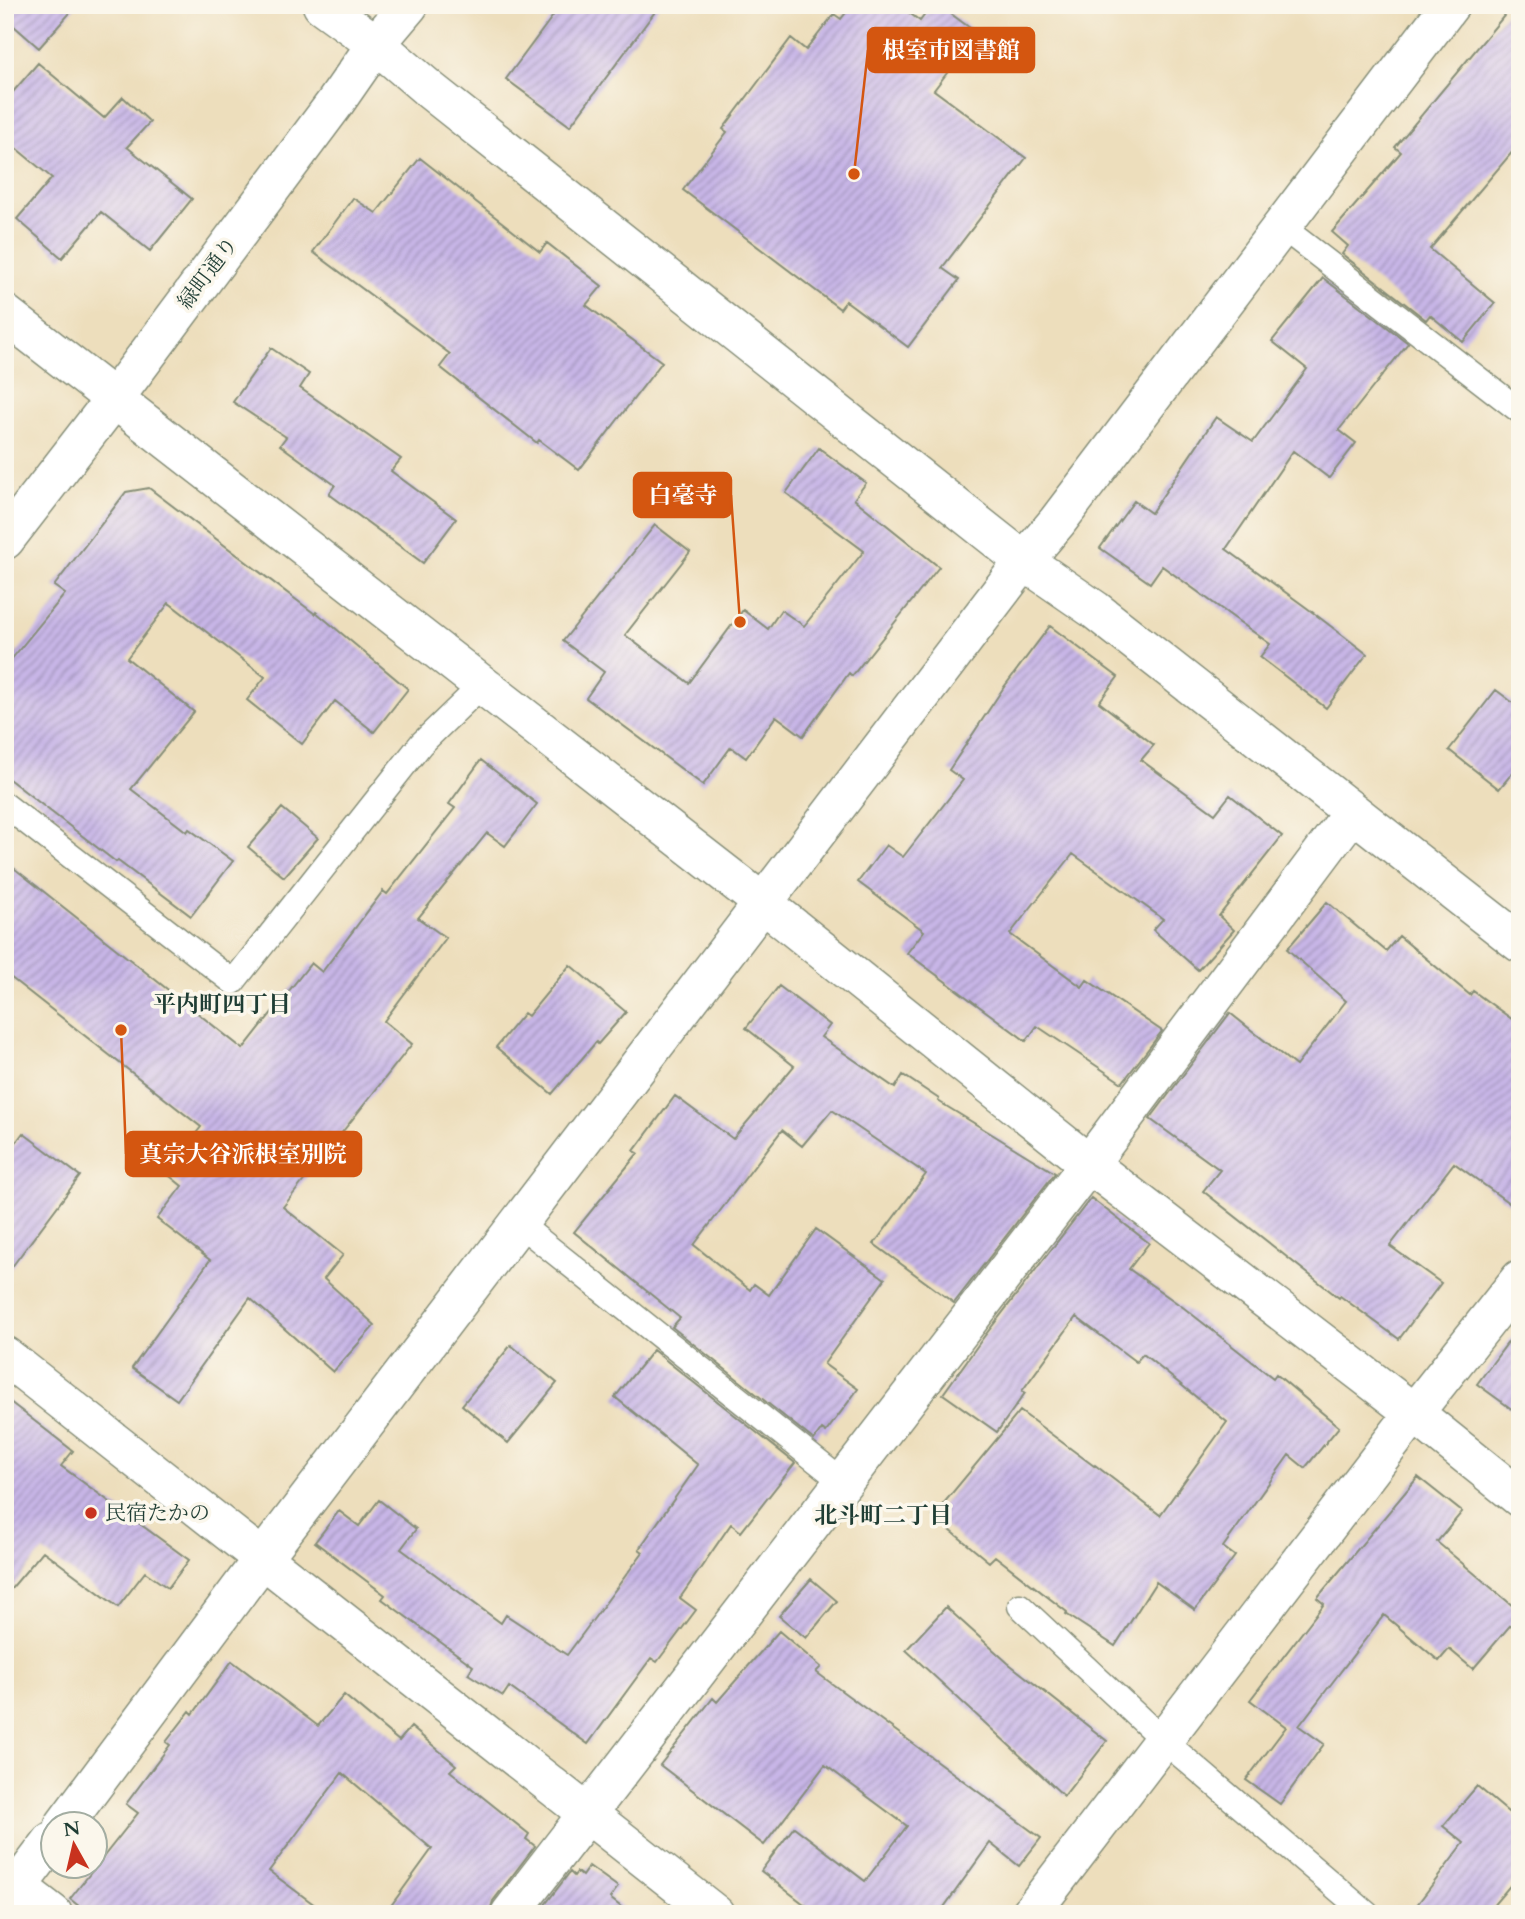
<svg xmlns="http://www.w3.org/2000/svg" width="1525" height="1919" font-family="Cardo,'Noto Serif JP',serif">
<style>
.building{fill:url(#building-hatch)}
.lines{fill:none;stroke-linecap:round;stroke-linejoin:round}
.lane-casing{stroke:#868e78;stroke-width:27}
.street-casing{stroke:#868e78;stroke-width:41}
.secondary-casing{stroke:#868e78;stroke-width:41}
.lane{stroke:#fff;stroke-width:24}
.street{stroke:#fff;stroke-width:38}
.secondary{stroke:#fff;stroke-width:38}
.poi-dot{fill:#c8321e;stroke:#fbf7ec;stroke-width:2.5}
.labels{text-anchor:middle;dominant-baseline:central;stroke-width:7;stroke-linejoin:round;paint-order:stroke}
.street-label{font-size:21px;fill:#1f3d34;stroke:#fbf7ec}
.poi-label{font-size:21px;fill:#1f3d34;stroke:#fbf7ec;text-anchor:start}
.neighbourhood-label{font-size:23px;font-weight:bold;fill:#1f3d34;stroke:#fbf7ec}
.leader{fill:none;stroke:#d45610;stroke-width:2.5}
.callout-dot{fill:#d45610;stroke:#fbf7ec;stroke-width:2.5}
.callout{fill:#d45610;stroke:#d45610;stroke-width:2.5}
.callout-label{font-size:23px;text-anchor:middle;font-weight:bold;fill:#fff}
</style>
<defs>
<pattern id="building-hatch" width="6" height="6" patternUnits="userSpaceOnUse" patternTransform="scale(1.75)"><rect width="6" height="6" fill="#c8b6e7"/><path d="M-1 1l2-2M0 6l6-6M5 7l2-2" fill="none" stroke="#a295bc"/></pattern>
</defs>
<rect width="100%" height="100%" fill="#fbf7ec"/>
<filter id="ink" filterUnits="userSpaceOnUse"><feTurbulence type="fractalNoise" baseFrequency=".0143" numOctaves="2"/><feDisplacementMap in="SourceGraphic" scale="14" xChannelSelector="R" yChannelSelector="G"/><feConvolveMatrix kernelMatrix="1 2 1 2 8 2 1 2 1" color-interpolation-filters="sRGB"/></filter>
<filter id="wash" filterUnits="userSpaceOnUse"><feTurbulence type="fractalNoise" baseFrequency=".00686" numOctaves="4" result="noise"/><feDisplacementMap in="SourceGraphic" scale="28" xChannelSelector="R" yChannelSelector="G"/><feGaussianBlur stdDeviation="1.57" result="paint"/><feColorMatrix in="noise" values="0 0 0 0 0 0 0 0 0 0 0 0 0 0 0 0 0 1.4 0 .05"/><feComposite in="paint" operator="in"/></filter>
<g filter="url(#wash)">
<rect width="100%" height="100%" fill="#eddebc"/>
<g id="blocks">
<!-- building -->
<path class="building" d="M5,5H77L39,48L5,18Z
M561,5H660L570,126L506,79Z
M852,5H899L920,21L932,5H939L970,28L956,47L963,52L934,90L1026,158L942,268L959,280L908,347L846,301L840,309L683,190L727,132L723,129L791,38L806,50L834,14L841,19Z
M1513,5H1520V143L1430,249L1495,303L1463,342L1430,315L1426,320L1342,254L1348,246L1332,232L1401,152L1395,147Z
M38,63L104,118L123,97L150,122L127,147L192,199L150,251L101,212L62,258L17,219L52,178L5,139V101Z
M420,158L540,252L547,243L602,286L586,305L662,362L579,470L539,440L537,443L440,367L450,354L313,252L353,198L376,213Z
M1323,278L1408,343L1339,430L1356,443L1329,478L1293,451L1226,549L1307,608L1367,654L1326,708L1260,657L1270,644L1162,566L1150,583L1100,548L1134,501L1151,513L1216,417L1253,442L1307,369L1272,341Z
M271,348L309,374L300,388L401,459L391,471L456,519L423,563L329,494L335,485L280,445L286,437L233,402Z
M819,448L866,483L854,499L939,567L852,676L849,673L803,736L776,716L746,758L731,747L703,785L586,698L604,672L563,641L655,525L690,552L625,635L689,683L743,610L768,629L781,610L804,626L864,551L786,493Z
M149,488L315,614L316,612L408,689L374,732L335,701L302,744L247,700L265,677L169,603L127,658L194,712L131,789L187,832L189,829L233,861L191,916L118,861L116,862L5,776V667L65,594L54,586L126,492Z
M1050,626L1118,677L1099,702L1154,745L1141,760L1215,814L1230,795L1282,836L1219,916L1234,930L1198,970L1153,930L1163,919L1073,854L1010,934L1082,987L1087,980L1162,1031L1122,1083L1037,1026L1026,1041L907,953L924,931L858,882L886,845L903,857L963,780L949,770L1004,687Z
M1496,690L1520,708V764L1499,789L1449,750Z
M481,760L537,804L505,846L487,833L418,918L446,938L384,1021L412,1044L283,1207L343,1255L324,1279L375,1325L333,1372L250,1298L177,1400L132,1368L210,1260L157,1219L182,1186L165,1172L201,1127L5,973V861L243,1049L311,963L322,972L383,891L387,894L455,808L449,804Z
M282,808L318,838L284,877L248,847Z
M1327,902L1386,951L1399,936L1470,995L1473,991L1520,1025V1211L1454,1163L1390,1246L1441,1283L1399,1339L1340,1296L1339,1298L1203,1191L1220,1170L1150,1119L1230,1013L1296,1066L1346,1001L1287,949Z
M570,965L626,1012L598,1044L596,1042L552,1094L496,1047L524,1013L528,1016Z
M779,986L830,1025L821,1037L895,1088L903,1075L939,1099L938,1101L1055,1173L954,1303L874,1244L926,1174L832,1110L802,1146L782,1130L694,1245L750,1290L754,1284L769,1295L816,1229L885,1279L824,1364L858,1389L826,1432L822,1429L814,1440L672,1327L680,1318L574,1232L638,1153L634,1151L675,1096L733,1139L794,1066L746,1028Z
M23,1133L80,1176L5,1276V1157Z
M1091,1198L1149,1243L1129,1269L1184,1308L1273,1378L1276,1374L1339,1427L1305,1468L1289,1455L1223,1547L1235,1556L1195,1610L1156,1582L1115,1646L1066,1614L1067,1612L995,1556L989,1562L933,1516L1020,1411L1094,1466L1095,1465L1160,1515L1227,1422L1143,1354L1136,1362L1076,1317L1022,1391L1025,1393L997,1432L943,1394L983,1338Z
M1520,1326V1415L1477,1384Z
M511,1345L557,1383L508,1443L462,1405Z
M653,1350L795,1463L741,1532L731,1524L680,1598L696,1610L657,1662L651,1658L588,1744L509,1687L503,1696L468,1674L473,1666L382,1599L385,1595L315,1542L339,1511L359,1526L379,1500L416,1529L401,1549L501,1623L506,1615L567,1655L643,1552L639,1549L698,1465L615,1397Z
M5,1398L73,1451L61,1466L189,1560L168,1588L145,1572L118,1607L43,1551L5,1596Z
M1418,1477L1462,1512L1437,1542L1520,1612V1614L1473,1669L1449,1649L1439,1661L1384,1615L1299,1726L1324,1744L1280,1804L1246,1780L1286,1727L1250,1700L1324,1604L1317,1598Z
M811,1579L837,1601L806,1638L779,1616Z
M946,1607L1008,1663L1107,1741L1064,1796L906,1650Z
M779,1631L821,1667L816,1672L1041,1838L1019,1866L990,1843L939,1914H817L761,1871L794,1827L865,1881L907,1826L825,1765L764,1845L660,1765L713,1698L717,1702Z
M232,1661L318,1726L344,1695L399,1741L411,1727L456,1765L450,1771L529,1834L526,1839L535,1846L493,1901L489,1914H385L432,1849L342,1773L269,1871L327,1914H89L70,1899L138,1813L126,1804L170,1745L166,1742L190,1711L193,1714Z
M1477,1786L1520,1822V1874L1486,1914H1410L1464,1843L1443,1826Z
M589,1866L618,1887L610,1898L630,1914H538L570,1872L574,1876L577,1872L582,1876Z"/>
</g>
</g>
<g filter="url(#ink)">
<use href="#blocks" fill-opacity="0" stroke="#868e78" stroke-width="2"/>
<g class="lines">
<defs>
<path id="lane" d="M1282,227L1520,411
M5,805L233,982L421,744L482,685
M518,1223L843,1482
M1020,1606L1163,1740L1367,1914"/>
<path id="street" d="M322,5L376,44L430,90L1024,561L1095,610L1520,943
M5,1877L53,1914
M510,1914L1089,1164L1353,812"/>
<path id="secondary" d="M5,314L763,903L1089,1164L1414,1413L1520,1498
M5,540L114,399L335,103L376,44L409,5
M5,1356L715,1914
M64,1825L263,1558L1024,561L1057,522L1450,5
M5,1903L52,1841
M1030,1914L1414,1413L1520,1279"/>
</defs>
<!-- lane casing -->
<use href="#lane" class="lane-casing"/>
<!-- street casing -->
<use href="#street" class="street-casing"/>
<!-- secondary casing -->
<use href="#secondary" class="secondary-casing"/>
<!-- lane -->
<use href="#lane" class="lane"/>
<!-- street -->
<use href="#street" class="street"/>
<!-- secondary -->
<use href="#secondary" class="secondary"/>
</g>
</g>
<!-- markers -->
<circle class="poi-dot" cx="91" cy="1513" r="7"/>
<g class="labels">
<!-- street labels -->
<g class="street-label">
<text transform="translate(208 273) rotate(-53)">緑町通り</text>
</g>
<!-- poi labels -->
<g class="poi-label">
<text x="105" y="1513">民宿たかの</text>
</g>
<!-- neighbourhood labels -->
<g class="neighbourhood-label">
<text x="222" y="1004">平内町四丁目</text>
<text x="883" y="1515">北斗町二丁目</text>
</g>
</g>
<!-- callouts -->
<path class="leader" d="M854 174L868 50M740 622L731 495M121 1030L126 1154"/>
<g class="callout-dot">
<circle cx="854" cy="174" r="7"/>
<circle cx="740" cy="622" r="7"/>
<circle cx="121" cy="1030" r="7"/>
</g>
<g class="callout">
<rect x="868" y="28" width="166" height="44" rx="7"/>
<rect x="634" y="473" width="97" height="44" rx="7"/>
<rect x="126" y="1132" width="235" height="44" rx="7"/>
</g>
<g class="callout-label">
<text x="951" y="58">根室市図書館</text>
<text x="683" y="503">白毫寺</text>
<text x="243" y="1162">真宗大谷派根室別院</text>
</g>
<!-- margin -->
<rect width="1525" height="1919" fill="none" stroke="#fbf7ec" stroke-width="28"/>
<!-- north arrow -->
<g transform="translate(74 1845) rotate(352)"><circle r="33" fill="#fbf7ec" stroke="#a3ada2" stroke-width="2"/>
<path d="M0-5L12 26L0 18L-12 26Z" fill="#c8321e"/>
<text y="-10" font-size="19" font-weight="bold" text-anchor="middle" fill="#1f3d34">N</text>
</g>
</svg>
